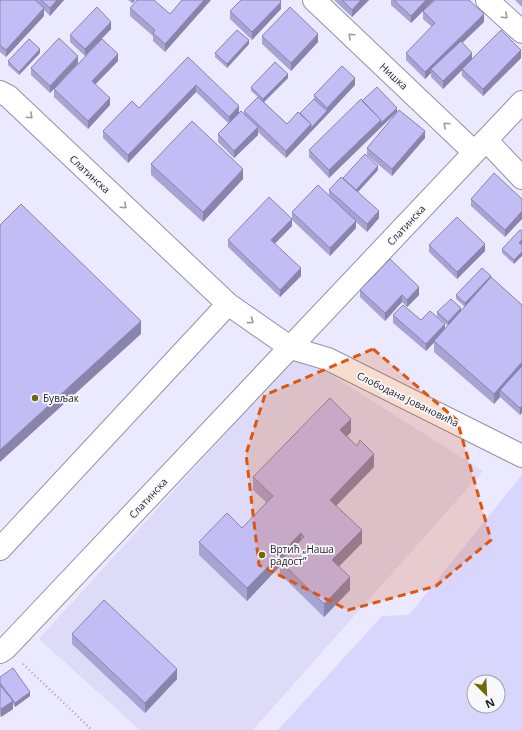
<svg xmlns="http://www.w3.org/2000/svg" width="522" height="730" font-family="'Open Sans',sans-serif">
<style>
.built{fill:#dddbf7}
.green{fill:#d8d6fc;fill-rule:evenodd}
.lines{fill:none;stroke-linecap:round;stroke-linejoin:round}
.minor-casing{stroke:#9392a6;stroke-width:24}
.path{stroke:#a7a6b7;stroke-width:2.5;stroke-dasharray:1 3;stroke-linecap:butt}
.minor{stroke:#fff;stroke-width:22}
.wall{fill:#a7a3d2}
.shaded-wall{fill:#8884ab}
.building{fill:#c2bdf4;stroke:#8884ab}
.oneway{stroke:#9a9a9d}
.marked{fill:#de560d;fill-opacity:0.2;stroke:#de560d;stroke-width:3;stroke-dasharray:8 5;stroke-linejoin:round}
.poi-dot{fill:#6c6a07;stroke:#f8f8fc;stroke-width:1.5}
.labels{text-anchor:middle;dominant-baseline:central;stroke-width:3.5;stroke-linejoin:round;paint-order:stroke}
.street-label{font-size:10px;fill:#1f1e26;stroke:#f8f8fc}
.poi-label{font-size:10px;fill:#1f1e26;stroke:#f8f8fc;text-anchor:start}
</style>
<rect width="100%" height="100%" fill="#eae9fe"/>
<!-- built -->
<path class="built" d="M298,354L483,471L253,730H140L39,639Z"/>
<!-- green -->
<path class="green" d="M522,475V730H278L382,616L409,615ZM474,682H498V706H474Z"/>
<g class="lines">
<defs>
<path id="minor" d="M314,0L474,152
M487,0L522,32
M0,92L8,96L228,304L291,348L328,359L522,456
M486,140L522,178
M0,549L228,304
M0,652L6,648L522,102"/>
</defs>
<!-- minor casing -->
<use href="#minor" class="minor-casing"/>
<!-- path -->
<path class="path" d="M23,664L92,730"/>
<!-- minor -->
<use href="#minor" class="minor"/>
</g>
<!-- wall -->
<path class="wall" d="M0,0H64L50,16L44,10V16L6,57L0,52Z
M128,0H135L132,3Z
M334,0H369L352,17Z
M391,0H434L411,23L391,5Z
M515,0H522V7Z
M130,8L170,14L165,52L153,41V36L130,16Z
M281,9L252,40L230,19V11Z
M423,11L484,22L462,43L472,59L521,58L483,96L462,76V70L443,89L431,77V73L425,79L406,60V53L432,27L423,19Z
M111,29L85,56L70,42V35Z
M262,36L318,42L291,71L262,44Z
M249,44L227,68L215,57V53Z
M40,53L19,75L8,65V61Z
M188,57L239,112L244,114V111L258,97L251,91V87L288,78L264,102L287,124L300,113L314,99V95L355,85L286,158L258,132V135L234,158L218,142V134L228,123L196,92L128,163L103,138V131L139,108Z
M118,61L95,84L110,105L88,129L54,97V89Z
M78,63L50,93L31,75V68Z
M397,112L329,178L309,157V150Z
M425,138L392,176L367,155V148Z
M151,164L243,179L203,222L151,175Z
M378,170L358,192L379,218L367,232L356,222V228L330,256L292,220V212L329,195V190L343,178Z
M471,199H522L505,237L471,206Z
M292,226L275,244L301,276L280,297L228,247V240Z
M521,244L514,264L502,253V249Z
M429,245L485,251L457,279L429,252Z
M491,278L522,305L520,415L500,397L494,404L434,352V342L426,351L393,323V315L421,320L445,330L448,326L437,316V312L461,311L465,307L456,299V295Z
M360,290L419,295L407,307L402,302L385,321L360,297Z
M351,432L347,436L374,467L336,506L362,543L339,567L350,590L324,617L280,574V566L247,601L199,555V542L242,528L267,503L253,490V477Z
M72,634L177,679L145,713L72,644Z
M0,677L30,696L15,707L13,704V709L1,717L0,715Z"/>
<!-- shaded-wall -->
<path class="shaded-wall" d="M57,0H64L50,16V8Z
M132,0H135L132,3Z
M204,0H211L165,52V44Z
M361,0H369L352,17V10Z
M426,0H434L411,23V16Z
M281,2V9L252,40V32Z
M44,8V16L6,57V50Z
M484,14V22L433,71L431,69V73L425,79V72Z
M111,22V29L85,56V49Z
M318,34V42L291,71V63Z
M249,40V44L227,68V64Z
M40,49V53L19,75V72Z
M521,50V58L483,96V89Z
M472,53V60L462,69V70L443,89V81Z
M118,54V61L92,88V81Z
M78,56V63L50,93V86Z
M288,74V78L263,103V99Z
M355,78V85L327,115V108Z
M196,85V92L128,163V155Z
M110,98V105L88,129V121Z
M239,106V114L229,124V117Z
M397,108V112L381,127V123Z
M327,111V115L286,158V151L311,124Z
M381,120V127L329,178V170Z
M258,127V135L234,158V151Z
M425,131V138L392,176V169Z
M378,166V170L354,196V192Z
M243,169V179L203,222V212Z
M379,211V218L367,232V224Z
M522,211V219L505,237V230Z
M292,219V226L271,247V240Z
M356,221V228L330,256V248Z
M522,239V243L519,247V243Z
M485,244V251L457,279V272Z
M522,252V256L514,264V260Z
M301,268V276L280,297V290Z
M491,276V280L465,307V303Z
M419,287V295L407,307V300Z
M402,295V302L385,321V313Z
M461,308V312L448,326V322Z
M141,321V334L0,462V450Z
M445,324V331L426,351V344Z
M522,362V373L500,390V397L494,404V394Z
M522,406V413L520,415V408Z
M351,419V432L340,443V430Z
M374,454V467L330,512V500Z
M362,530V543L332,573V560Z
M301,533V546L280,561V566L247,601V588Z
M350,577V590L324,617V604Z
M177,669V679L145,713V703Z
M30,692V696L15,707V703Z
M13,701V709L1,717V709Z"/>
<!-- building -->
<path class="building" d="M0,0H35L44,8L6,50L0,45Z
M41,0H57L50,8Z
M137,0H154L170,14L182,0H204L165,44L153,33L155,30L130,8Z
M241,0H280L281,2L252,32L230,11Z
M342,0H361L352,10Z
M394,0H426L411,16Z
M435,0H469L484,14L425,72L406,53L435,23L423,11Z
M97,7L111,22L85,49L70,35Z
M290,7L318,34L291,63L262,36Z
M237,30L249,40L227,64L215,53Z
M501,30L521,50L483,89L462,69Z
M59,38L78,56L50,86L31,68Z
M29,39L40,49L19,72L8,61Z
M102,39L118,54L92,81L110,98L88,121L54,89Z
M461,41L472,53L443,81L431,69Z
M188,57L239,106L229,117L196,85L128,155L103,131L132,101L139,108Z
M275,62L288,74L263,99L251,87Z
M342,66L355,78L327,108L314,95Z
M377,87L397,108L381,123V120L362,101Z
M258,97L287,124L298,112L311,124L286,151L244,111Z
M314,99L327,111L311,128V124L300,113Z
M361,99L381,120L329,170L309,150Z
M399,110L425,131L392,169L367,148Z
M241,111L258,127L234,151L218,134Z
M192,121L243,169L203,212L151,164Z
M365,154L378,166L356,190L343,178Z
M494,173L522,199V211L505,230L471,199Z
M341,177L379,211L367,224L329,190Z
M318,185L356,221L330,248L292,212Z
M269,197L292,219L271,240L301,268L280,290L228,240Z
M21,204L141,321L0,450V225Z
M457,217L485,244L457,272L429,245Z
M520,230L522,231V239L519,243L522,245V252L514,260L502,249Z
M390,259L419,287L407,300L402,295L385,313L360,290Z
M482,268L491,276L465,303L456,295Z
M491,277L522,305V362L494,394L434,341Z
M451,299L461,308L448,322L437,312Z
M403,305L421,320L430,311L445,324L426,344L393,315Z
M522,366V406L520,408L500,390Z
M330,398L351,419L340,430L357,446L360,440L374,454L330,500L362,530L332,560L350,577L324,604L280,561L304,537L301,533L247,588L199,542L227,513L242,528L273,496L253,477Z
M104,600L177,669L145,703L72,634Z
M13,668L30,692L15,703L0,683V677Z
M0,685L13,701L1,709L0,708Z"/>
<!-- one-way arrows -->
<defs><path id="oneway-chevron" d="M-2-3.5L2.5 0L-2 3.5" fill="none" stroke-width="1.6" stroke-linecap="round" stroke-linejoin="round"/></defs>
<g class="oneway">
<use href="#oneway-chevron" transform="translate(505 16) rotate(43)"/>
<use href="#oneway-chevron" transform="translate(351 36) rotate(-137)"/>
<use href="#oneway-chevron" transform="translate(30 116) rotate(43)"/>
<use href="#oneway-chevron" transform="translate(446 125) rotate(-137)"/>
<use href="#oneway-chevron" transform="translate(124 206) rotate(43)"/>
<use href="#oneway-chevron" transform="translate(251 321) rotate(36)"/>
</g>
<!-- marked area -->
<path class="marked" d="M373,349L457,420L491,540L436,586L348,610L259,565L246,454L265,395Z"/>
<!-- markers -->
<g class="poi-dot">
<circle cx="35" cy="398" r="4"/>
<circle cx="262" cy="555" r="4"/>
</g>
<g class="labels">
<!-- street labels -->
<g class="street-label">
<text transform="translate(394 76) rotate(43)">Нишка</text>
<text transform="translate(90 174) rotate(43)">Слатинска</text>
<text transform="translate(406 225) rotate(-47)">Слатинска</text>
<text transform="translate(408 399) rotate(26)">Слободана Јовановића</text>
<text transform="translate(148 498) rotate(-47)">Слатинска</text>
</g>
<!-- poi labels -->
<g class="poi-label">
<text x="43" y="398">Бувљак</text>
<text x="270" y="549">Вртић „Наша<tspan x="270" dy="12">радост”</tspan></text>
</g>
</g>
<!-- north arrow -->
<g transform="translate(486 694) rotate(156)"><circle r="19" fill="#f8f8fc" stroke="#a1a1a6"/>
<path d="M0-3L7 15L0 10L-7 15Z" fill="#6c6a07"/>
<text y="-6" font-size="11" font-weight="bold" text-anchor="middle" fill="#1f1e26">N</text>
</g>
</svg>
